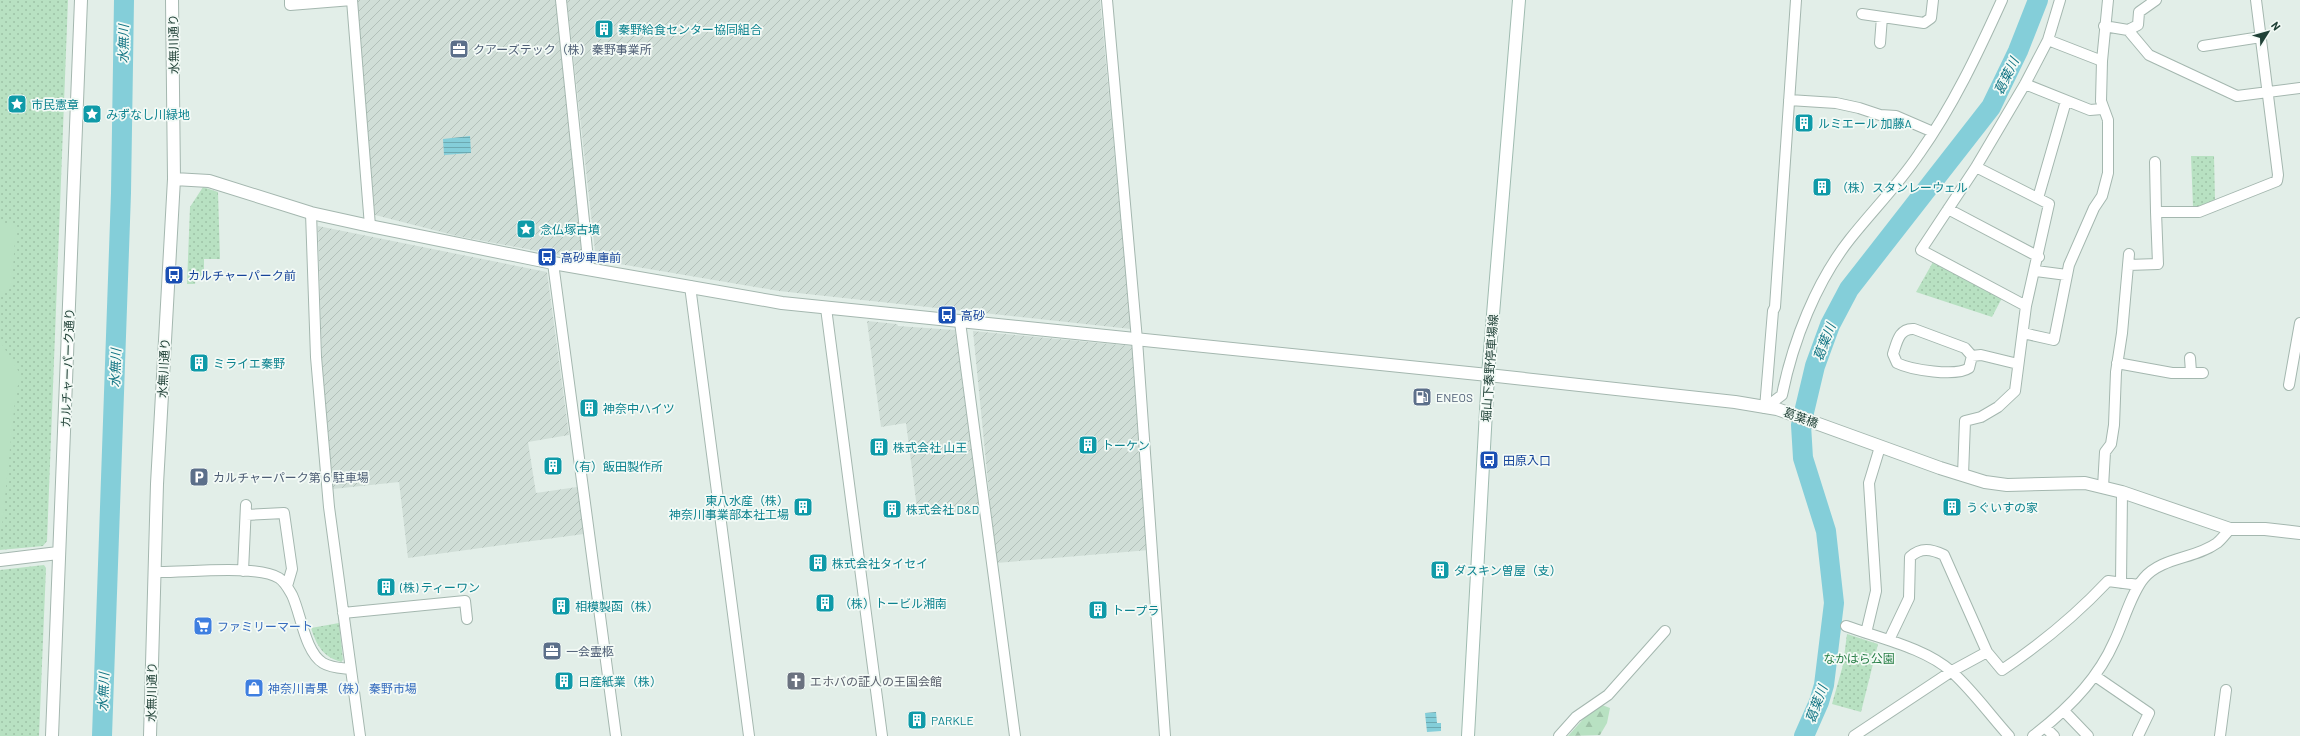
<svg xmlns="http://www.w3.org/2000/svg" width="2300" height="736" font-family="Barlow,'Noto Sans JP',sans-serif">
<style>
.industrial{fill:url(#industrial-furrows)}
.forest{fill:url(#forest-firs)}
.park{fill:url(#park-dots)}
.garden{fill:#b8e1c2}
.water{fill:url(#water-rules)}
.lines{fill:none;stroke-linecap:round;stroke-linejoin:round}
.river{stroke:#84ced9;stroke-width:20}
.minor-casing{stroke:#a4b7af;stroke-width:12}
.tertiary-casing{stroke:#a4b7af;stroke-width:14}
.secondary-casing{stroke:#9fbbb0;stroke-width:14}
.minor{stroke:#fff;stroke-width:10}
.tertiary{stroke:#fff;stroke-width:12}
.secondary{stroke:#fff;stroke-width:12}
.labels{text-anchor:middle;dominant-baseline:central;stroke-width:3.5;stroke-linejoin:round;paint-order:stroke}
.culture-label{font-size:12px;fill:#0d838f;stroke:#f3faf6;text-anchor:start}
.street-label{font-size:12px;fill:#204137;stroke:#f3faf6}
.service-label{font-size:12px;fill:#4e5e75;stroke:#f3faf6;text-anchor:start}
.transit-label{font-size:12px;fill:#164399;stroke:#f3faf6;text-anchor:start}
.shop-label{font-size:12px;fill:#366cbe;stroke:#f3faf6;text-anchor:start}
.park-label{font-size:12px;fill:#257d44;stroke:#f3faf6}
.worship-label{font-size:12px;fill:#5b616d;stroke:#f3faf6;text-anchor:start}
.water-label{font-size:13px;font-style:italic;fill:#127584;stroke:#f3faf6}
</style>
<defs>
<pattern id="industrial-furrows" width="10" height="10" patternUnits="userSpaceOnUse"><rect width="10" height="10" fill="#d0ded7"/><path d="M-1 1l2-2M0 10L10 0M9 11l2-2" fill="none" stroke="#b2c0b9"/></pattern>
<pattern id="forest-firs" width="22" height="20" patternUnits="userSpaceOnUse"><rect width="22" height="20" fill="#b8e1c2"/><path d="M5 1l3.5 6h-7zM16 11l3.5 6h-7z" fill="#9ec2a7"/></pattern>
<pattern id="park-dots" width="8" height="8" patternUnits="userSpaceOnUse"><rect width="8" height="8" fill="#b8e1c2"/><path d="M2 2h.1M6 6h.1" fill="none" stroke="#9ec2a7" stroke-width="1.8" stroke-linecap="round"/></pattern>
<pattern id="water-rules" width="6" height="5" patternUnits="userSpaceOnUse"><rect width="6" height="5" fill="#84ced9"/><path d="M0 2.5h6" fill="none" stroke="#6ca9b1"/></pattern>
</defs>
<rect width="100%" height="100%" fill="#e2eee8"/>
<!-- industrial -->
<path class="industrial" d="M355,0H558L585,260L457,236L375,215Z
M567,0H1100L1131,329L779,291L596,260Z
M318,226L547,272L569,435L528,442L536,493L577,487L584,534L408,558L399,482L333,489L322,362Z
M867,321L897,324L898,326L955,330L980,511L918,516L906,423L881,427Z
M973,331L1132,346L1149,550L996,563Z"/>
<!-- forest -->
<path class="forest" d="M1602,705L1610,708L1607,723L1600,735L1568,736L1586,716Z"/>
<!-- park -->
<path class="park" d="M0,0H68L47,541L43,546L0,550Z
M2191,156H2214L2215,200L2200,207H2193Z
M203,187L218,192L220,259H204V276H196L195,284H187L190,207Z
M1933,262L2002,298L1992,317L1916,292Z
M44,565L46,568L39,736H0V570Z
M339,623L343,660L341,662C322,656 317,646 311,628Z
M1847,634L1878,644L1861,712L1832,704L1843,665Z"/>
<!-- garden -->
<path class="garden" d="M0,223H16L12,283L6,291L0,294Z
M0,341L22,377L16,390L2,526L0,527Z"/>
<!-- water -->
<path class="water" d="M470,136L471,153L444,155L443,139Z
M1436,712L1437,723H1441V731L1427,732L1425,713Z"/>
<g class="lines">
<!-- river -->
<path class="river" d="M102,736L121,193L124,0
M1804,736L1819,702L1824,685L1834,603L1826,531L1803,458L1801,425L1815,366L1830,325L1849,289L1991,107L2018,51L2038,0"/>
<defs>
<path id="minor" d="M290,0V5L352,0
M352,0L370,226
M561,0L589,269
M1107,0L1137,340L1165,736
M1862,14L1924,23L1931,18L1933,0
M2104,26L2128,30L2138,25L2139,12L2156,0
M2128,30L2149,55L2237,96L2300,88
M2048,40L2102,61
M1880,43L1882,17
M2203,46L2261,37
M2025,84L2090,110L2102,109
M1789,100L1836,103L1859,108L1880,115L1896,116L1933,132
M2155,162L2156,212
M2038,198L2066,101
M1948,209L2039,257
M311,213L316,357L329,507L360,736
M553,263L616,736
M2128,265L2158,264L2156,212H2199L2277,181L2278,175L2256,0
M2036,271L2067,275
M690,286L749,736
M2026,306L1921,250L1976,167L2025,84L2048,40L2060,0
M826,308L882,736
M960,322L1015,736
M2023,333L2054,340L2069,265L2094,208L2102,196L2108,173V120L2101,101L2102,61L2108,0
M1972,356L1969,368C1956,377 1911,370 1897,363L1893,354C1897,342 1899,328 1914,329L1965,348L1972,356L1981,355L2018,364
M2190,358L2191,372
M2117,363L2172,373H2203
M2289,385L2300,323
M1765,408L1782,395C1793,341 1816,282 1850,239C1873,210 1899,184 1919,154C1953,106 1978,53 2002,0
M1765,408L1773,311L1775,307L1796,0
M1963,475L1965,421L1981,417L1998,407L2015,391L2026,306L2049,204L1976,167
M2103,487L2105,452L2111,444L2114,425L2116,372L2122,333L2129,254
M246,515L284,513L292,569L287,586
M243,571L246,505
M155,572C183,573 257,564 279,578C285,582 288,588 292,595C301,614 305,652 323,663C331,668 341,668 350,669
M2121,583L2122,492
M343,613L465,601L467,619
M1846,626C1879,638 1926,648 1952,672C1973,691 1990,715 2009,736
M1866,633L1876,591L1869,483L1880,447
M1889,640L1909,598L1910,557C1921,547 1931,549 1944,555L1987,652L2002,670C2041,644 2076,615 2108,581L2139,585
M2095,676L2149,713L2138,736
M2064,711L2088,736
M2045,727L2054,736
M1559,736L1576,717L1608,695L1665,631
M1854,736L1952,671L1987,652
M2033,736C2066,711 2097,681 2114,642C2123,624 2131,593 2144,578C2162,557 2195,559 2217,543C2222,539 2226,533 2230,529
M2220,736L2226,690"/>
<path id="tertiary" d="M174,179L209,181L311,213L370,226L553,263L782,303L1488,375L1735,402L1777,409L1940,468L1985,482L2007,485L2085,483L2122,492L2230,529H2265L2300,533
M0,560L58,553
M52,736L81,0
M150,736L157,484L174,179L172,0"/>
<path id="secondary" d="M1468,736L1488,375L1519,0"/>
</defs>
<!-- minor casing -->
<use href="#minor" class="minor-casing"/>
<!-- tertiary casing -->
<use href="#tertiary" class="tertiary-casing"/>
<!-- secondary casing -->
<use href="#secondary" class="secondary-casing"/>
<!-- minor -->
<use href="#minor" class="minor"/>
<!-- tertiary -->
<use href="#tertiary" class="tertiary"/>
<!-- secondary -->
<use href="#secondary" class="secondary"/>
</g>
<!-- icons -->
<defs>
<symbol id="building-square" viewBox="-11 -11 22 22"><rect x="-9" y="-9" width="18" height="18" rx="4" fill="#0f9aa8" stroke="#f3faf6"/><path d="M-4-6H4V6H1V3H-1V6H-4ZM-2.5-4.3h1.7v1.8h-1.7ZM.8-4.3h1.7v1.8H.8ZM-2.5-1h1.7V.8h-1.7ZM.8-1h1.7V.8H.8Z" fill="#fff"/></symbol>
<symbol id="office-square" viewBox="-11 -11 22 22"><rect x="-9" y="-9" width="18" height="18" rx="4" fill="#5c6f8a" stroke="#f3faf6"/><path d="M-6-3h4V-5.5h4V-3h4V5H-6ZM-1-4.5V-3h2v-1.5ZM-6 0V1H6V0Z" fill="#fff"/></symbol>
<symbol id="sight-square" viewBox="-11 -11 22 22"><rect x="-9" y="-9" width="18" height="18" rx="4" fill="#0f9aa8" stroke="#f3faf6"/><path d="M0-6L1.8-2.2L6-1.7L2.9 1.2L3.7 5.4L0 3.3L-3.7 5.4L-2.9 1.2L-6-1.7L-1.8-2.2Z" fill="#fff"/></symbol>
<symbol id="bus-square" viewBox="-11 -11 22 22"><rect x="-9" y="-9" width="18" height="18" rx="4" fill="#1a4fb4" stroke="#f3faf6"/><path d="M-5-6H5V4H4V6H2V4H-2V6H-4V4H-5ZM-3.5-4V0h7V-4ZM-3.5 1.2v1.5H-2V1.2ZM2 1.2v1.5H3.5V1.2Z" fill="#fff"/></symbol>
<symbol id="fuel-square" viewBox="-11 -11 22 22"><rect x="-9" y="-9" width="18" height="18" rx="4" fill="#5c6f8a" stroke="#f3faf6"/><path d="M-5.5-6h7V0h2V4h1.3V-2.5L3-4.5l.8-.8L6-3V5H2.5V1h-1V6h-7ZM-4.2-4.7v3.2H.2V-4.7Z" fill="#fff"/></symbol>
<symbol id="parking-square" viewBox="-11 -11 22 22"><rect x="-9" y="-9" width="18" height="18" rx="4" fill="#5c6f8a" stroke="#f3faf6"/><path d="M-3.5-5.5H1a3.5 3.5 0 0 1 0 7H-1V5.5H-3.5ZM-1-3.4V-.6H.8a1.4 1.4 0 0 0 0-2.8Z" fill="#fff"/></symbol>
<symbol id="supermarket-square" viewBox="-11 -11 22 22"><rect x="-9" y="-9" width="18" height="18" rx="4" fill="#3f7fe0" stroke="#f3faf6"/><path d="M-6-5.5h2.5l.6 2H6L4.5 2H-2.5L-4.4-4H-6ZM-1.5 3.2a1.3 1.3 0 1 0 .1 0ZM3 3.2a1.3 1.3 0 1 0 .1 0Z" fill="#fff"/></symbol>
<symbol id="church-square" viewBox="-11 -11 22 22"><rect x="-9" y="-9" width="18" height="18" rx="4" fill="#6b7280" stroke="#f3faf6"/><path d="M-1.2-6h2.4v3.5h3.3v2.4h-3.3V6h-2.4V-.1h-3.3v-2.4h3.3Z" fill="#fff"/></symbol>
<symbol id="shop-square" viewBox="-11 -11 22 22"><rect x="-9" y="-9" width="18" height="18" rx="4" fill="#3f7fe0" stroke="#f3faf6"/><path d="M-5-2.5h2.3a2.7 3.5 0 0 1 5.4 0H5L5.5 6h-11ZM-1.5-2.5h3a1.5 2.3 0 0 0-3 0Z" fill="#fff"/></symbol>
</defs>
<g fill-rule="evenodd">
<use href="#building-square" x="593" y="18" width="22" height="22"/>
<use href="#office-square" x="448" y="38" width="22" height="22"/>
<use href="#sight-square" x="6" y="93" width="22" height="22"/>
<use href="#sight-square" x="81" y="103" width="22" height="22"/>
<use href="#building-square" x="1793" y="112" width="22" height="22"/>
<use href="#building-square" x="1811" y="176" width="22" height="22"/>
<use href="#sight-square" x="515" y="218" width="22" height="22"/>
<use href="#bus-square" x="536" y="246" width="22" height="22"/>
<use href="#bus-square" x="163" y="264" width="22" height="22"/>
<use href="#bus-square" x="936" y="304" width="22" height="22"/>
<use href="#building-square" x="188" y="352" width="22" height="22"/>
<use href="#fuel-square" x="1411" y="386" width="22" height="22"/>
<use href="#building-square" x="578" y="397" width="22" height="22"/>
<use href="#building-square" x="1077" y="434" width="22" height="22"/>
<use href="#building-square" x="868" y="436" width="22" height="22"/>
<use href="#bus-square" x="1478" y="449" width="22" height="22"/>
<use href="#building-square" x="542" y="455" width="22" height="22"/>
<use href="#parking-square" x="188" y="466" width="22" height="22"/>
<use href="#building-square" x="792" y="496" width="22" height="22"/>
<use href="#building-square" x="1941" y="496" width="22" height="22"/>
<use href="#building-square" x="881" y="498" width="22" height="22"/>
<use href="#building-square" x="807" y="552" width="22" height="22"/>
<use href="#building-square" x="1429" y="559" width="22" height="22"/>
<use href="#building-square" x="375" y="576" width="22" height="22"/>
<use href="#building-square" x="814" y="592" width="22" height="22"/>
<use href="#building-square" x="550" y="595" width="22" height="22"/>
<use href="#building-square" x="1087" y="599" width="22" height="22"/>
<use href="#supermarket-square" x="192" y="615" width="22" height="22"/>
<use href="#office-square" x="541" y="640" width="22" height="22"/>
<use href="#building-square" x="553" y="670" width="22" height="22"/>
<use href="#church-square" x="785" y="670" width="22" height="22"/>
<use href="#shop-square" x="243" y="677" width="22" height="22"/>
<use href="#building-square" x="906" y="709" width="22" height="22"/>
</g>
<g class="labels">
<!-- culture labels -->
<g class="culture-label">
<text x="618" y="29">秦野給食センター協同組合</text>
<text x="31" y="104">市民憲章</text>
<text x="106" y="114">みずなし川緑地</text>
<text x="1818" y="123">ルミエール 加藤A</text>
<text x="1836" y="187">（株）スタンレーウェル</text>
<text x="540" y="229">念仏塚古墳</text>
<text x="213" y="363">ミライエ秦野</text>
<text x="603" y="408">神奈中ハイツ</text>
<text x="1102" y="445">トーケン</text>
<text x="893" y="447">株式会社 山王</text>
<text x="567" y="466">（有）飯田製作所</text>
<text x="789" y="500" text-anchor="end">東八水産（株）<tspan x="789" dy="14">神奈川事業部本社工場</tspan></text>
<text x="1966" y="507">うぐいすの家</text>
<text x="906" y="509">株式会社 D&amp;D</text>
<text x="832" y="563">株式会社タイセイ</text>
<text x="1454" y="570">ダスキン曽屋（支）</text>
<text x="400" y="587">(株) ティーワン</text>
<text x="839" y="603">（株）トービル湘南</text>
<text x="575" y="606">相模製函（株）</text>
<text x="1112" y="610">トープラ</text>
<text x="578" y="681">日産紙業（株）</text>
<text x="931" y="720">PARKLE</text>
</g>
<!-- street labels -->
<g class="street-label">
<text transform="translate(173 44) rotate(-91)">水無川通り</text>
<text transform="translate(67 368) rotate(-88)">カルチャーパーク通り</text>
<text transform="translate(163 368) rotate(-87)">水無川通り</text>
<text transform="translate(1489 368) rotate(-86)">堀山下秦野停車場線</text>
<text transform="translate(1801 417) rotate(20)">葛葉橋</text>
<text transform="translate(151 692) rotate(-89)">水無川通り</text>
</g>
<!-- service labels -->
<g class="service-label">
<text x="473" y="49">クアーズテック（株）秦野事業所</text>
<text x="1436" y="397">ENEOS</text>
<text x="213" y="477">カルチャーパーク第６駐車場</text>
<text x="566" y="651">一会霊柩</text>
</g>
<!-- transit labels -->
<g class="transit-label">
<text x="561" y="257">高砂車庫前</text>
<text x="188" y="275">カルチャーパーク前</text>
<text x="961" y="315">高砂</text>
<text x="1503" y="460">田原入口</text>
</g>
<!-- shop labels -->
<g class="shop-label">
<text x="217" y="626">ファミリーマート</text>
<text x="268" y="688">神奈川青果 （株） 秦野市場</text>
</g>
<!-- park labels -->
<g class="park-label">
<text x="1859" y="658">なかはら公園</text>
</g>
<!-- worship labels -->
<g class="worship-label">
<text x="810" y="681">エホバの証人の王国会館</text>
</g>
<!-- water labels -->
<g class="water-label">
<text transform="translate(123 44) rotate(-89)">水無川</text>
<text transform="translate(2006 76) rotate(-64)">葛葉川</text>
<text transform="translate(1824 342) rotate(-69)">葛葉川</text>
<text transform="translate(115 368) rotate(-88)">水無川</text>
<text transform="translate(103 692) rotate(-88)">水無川</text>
<text transform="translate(1816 704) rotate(-70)">葛葉川</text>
</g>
</g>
<!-- north arrow -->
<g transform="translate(2268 32) rotate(53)" stroke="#f3faf6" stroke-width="3" paint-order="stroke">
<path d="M0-3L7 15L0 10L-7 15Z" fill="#204137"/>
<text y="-6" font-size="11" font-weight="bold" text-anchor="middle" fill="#204137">N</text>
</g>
</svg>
